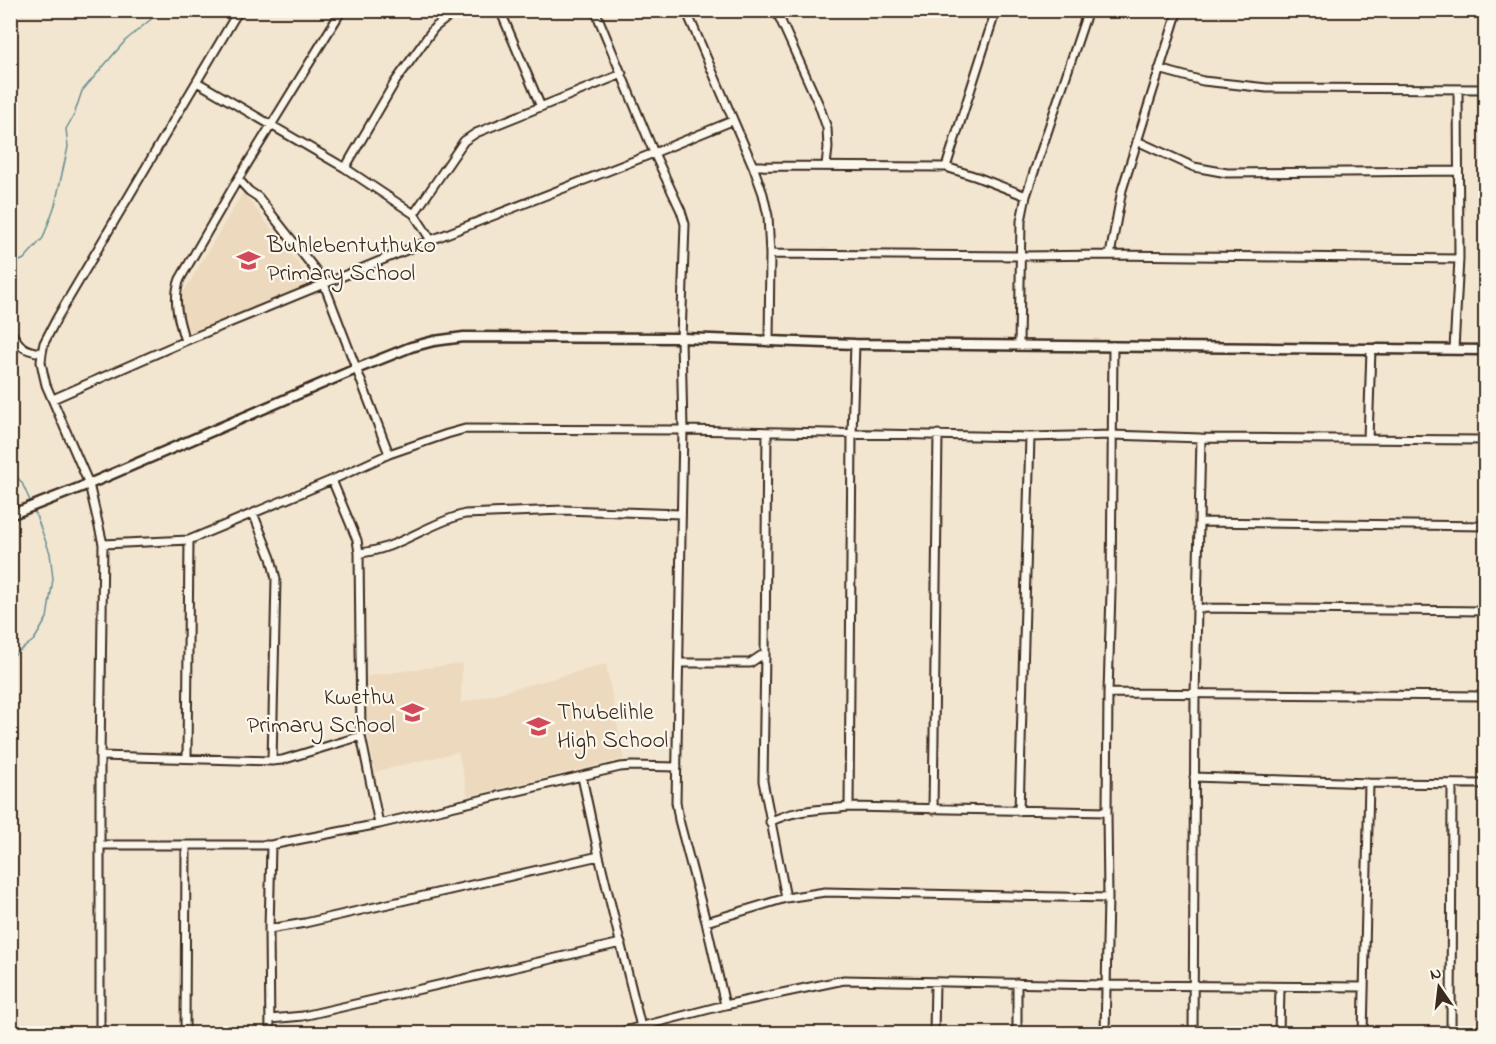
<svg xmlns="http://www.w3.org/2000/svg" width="1496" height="1044" font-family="'Indie Flower',sans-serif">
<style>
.built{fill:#eddabe}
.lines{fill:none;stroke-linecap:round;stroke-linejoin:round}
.stream{stroke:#668f92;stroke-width:1.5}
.minor-casing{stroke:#3b2a1e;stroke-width:11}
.tertiary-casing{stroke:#3b2a1e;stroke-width:13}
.minor{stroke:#fbf7ec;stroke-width:7}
.tertiary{stroke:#fbf7ec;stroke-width:8}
.labels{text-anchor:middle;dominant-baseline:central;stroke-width:4.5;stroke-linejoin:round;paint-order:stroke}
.poi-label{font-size:24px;fill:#3b2a1e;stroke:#fbf7ec;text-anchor:start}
</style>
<rect width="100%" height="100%" fill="#f3e6d1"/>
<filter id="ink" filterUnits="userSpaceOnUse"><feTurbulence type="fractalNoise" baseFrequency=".0167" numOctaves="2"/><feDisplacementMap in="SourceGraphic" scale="12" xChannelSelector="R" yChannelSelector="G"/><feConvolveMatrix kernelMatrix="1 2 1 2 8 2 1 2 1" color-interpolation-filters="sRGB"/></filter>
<g filter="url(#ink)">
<!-- built -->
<path class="built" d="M243,192L311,280V285L196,333L188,330L179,307L180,298Z
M462,663L461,703L606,664L624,759L468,796L458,752L375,772L365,720L367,676Z"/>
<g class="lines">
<!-- stream -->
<path class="stream" d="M10,266L24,259L43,238L55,205L68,147L66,129L74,115L82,91L126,40L162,10
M10,465L13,472L22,483L31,503
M10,658L34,640L47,618L53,579L50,553L34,510"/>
<defs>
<path id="minor" d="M500,10L541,107
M595,10L654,153L681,211L685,224L681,338L683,430L676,802L679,820L706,922L725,1005
M686,10L753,166L763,194L768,216L770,254L769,342
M776,10L819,105L827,128L828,148L826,165
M10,12L14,10
M1159,69L1203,81L1267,88L1486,89
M197,82L345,168L414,214L431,240
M1137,141L1194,167L1227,173L1458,171
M753,166L946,167L977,177L1026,196
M946,167L996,10
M345,168L395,82L434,28L448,17L460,10
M238,179L249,191L258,197L317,272L324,284L389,454
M414,214L464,141L476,133L622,74
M770,254L1020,256L1110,255L1459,259
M1110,255L1122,190L1178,10
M10,330C20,347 22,350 42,353
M185,341C179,322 172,299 180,279L238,179L342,10
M1019,345L1021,221L1026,196L1088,10
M1454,349L1459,259L1458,89
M53,399L185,341L431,240L654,153L732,121
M767,432L765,653L763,781L786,898
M1368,439L1371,349
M332,480L357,540L359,553L361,736L379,824
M253,513L271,558L276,579L272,761
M1199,522L1486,526
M103,544L189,540L332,480L389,454L447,434L465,429L683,430L1030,437L1112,435L1201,438L1486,440
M359,553C397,550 428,523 465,514L563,510L681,514
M1197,608L1486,611
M679,663H750L765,653
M1108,693L1486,696
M100,756L272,761L282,760L361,736
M187,758L189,540
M582,777L599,856L641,1027
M1194,777L1369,783L1486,784
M849,807L852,434L855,344
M933,810L938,434
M1019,811L1030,437
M770,822C794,809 822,810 849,807L1107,812
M100,845H271L379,824L620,767L632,766L677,767
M706,922L786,898L825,892L1108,898
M269,929L305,923L599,856
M1017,983V1034
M270,1019L303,1016L621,943
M100,1034V756L103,544L89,484L46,385L43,372L41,362L42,353L44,343L57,318L239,10
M185,1034L186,845
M270,1034L269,929L271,845
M612,1034L725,1005L844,980L1106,985L1364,987
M934,1034L935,982
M1105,1034L1108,898L1107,812L1108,693L1111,591L1113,346
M1193,1034L1195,695L1201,438
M1279,1034L1280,987
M1363,1034L1369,783
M1451,1034L1452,784"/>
<path id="tertiary" d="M10,515L89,484L356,369L411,347L434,341L464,337L681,338L855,344L1486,350"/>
</defs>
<!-- minor casing -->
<use href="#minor" class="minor-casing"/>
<!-- tertiary casing -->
<use href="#tertiary" class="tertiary-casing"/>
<!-- minor -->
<use href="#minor" class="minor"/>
<!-- tertiary -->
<use href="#tertiary" class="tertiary"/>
</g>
</g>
<!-- icons -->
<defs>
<symbol id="school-bare" viewBox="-9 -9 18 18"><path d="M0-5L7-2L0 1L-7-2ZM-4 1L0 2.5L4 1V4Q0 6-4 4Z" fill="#d1495b" stroke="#fbf7ec" stroke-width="2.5" paint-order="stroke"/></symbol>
</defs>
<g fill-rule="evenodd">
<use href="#school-bare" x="232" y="244" width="33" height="33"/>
<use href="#school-bare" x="396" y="696" width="33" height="33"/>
<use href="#school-bare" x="522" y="710" width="33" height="33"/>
</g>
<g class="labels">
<!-- poi labels -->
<g class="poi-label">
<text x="267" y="246">Buhlebentuthuko<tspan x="267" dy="28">Primary School</tspan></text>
<text x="395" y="698" text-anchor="end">Kwethu<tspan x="395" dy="28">Primary School</tspan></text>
<text x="557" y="713">Thubelihle<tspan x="557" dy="28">High School</tspan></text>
</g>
</g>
<!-- margin -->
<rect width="1496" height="1044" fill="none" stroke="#fbf7ec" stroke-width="36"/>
<rect x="18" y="18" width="1460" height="1008" fill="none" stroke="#3b2a1e" stroke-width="2" filter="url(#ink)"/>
<!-- north arrow -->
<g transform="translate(1439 987) rotate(346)" stroke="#fbf7ec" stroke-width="4.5" paint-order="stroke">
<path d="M0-4.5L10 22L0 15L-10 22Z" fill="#3b2a1e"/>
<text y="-9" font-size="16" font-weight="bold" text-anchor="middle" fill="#3b2a1e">N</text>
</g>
</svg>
